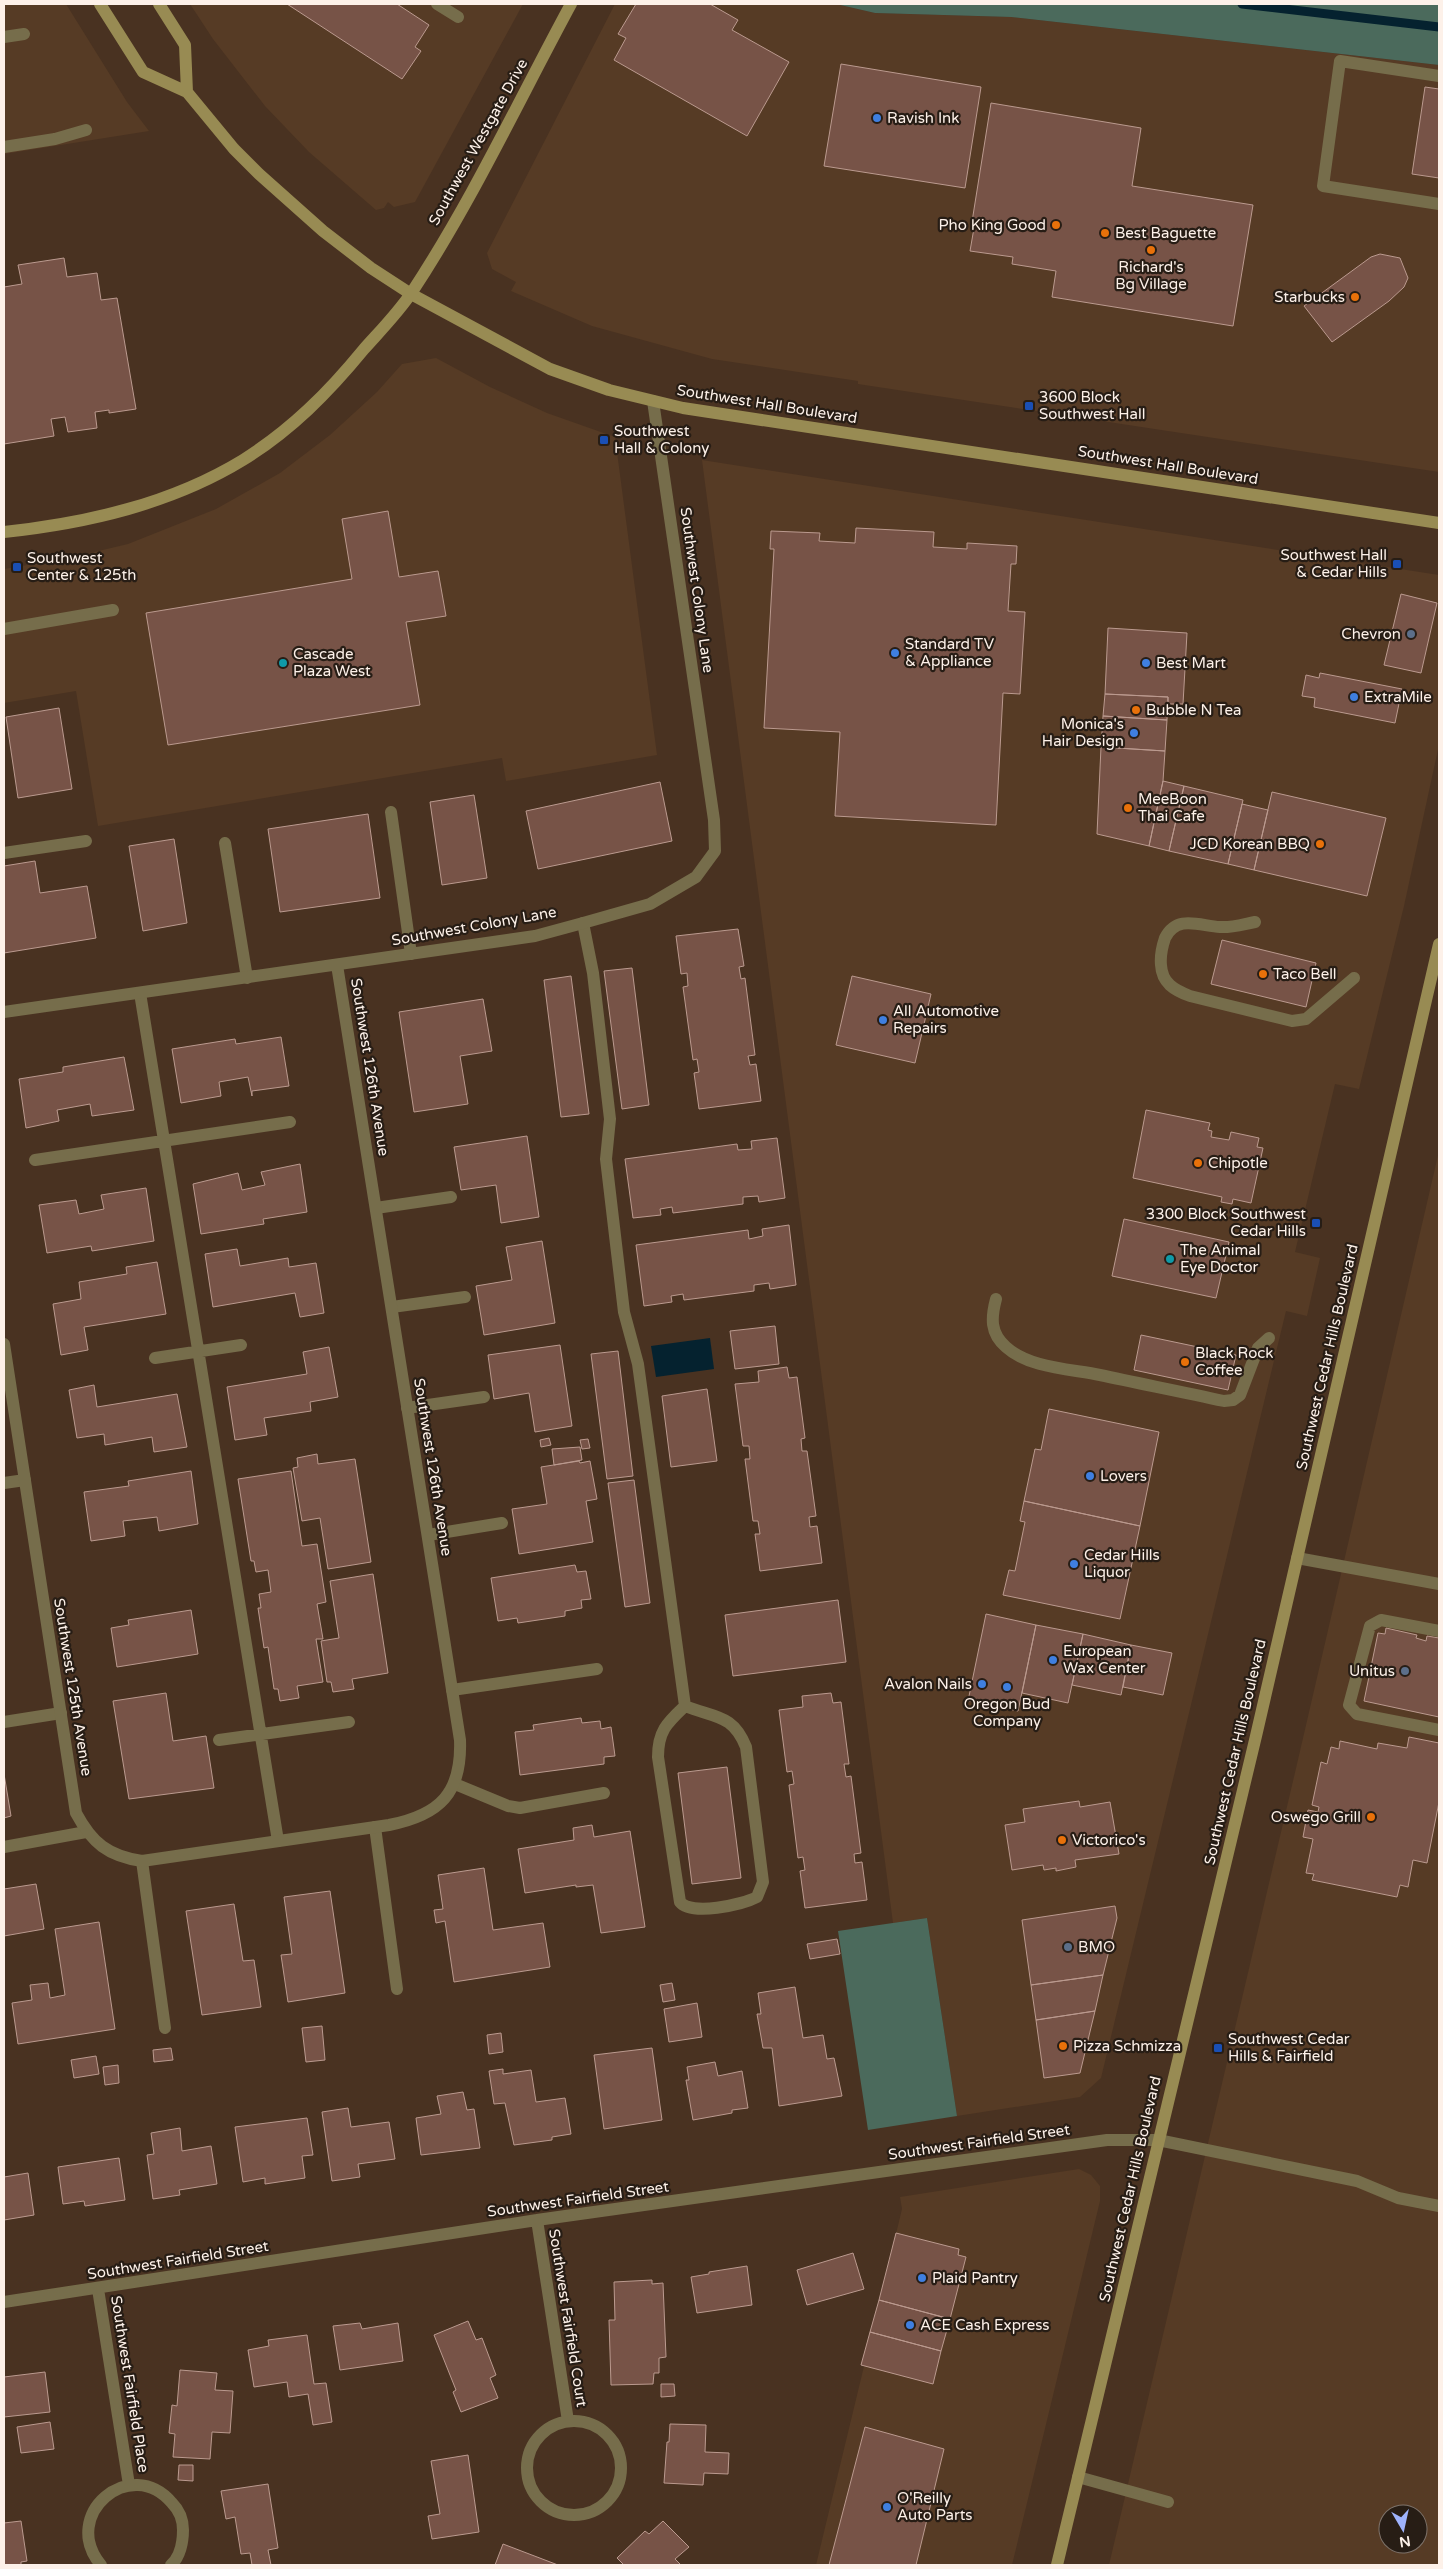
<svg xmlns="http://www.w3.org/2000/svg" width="1443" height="2569" font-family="'Varela Round',sans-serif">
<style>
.built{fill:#563b25;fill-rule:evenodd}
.green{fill:#4b6a5c}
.water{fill:#05222f}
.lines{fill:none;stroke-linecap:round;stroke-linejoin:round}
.stream{stroke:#05222f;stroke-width:9}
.building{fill:#775347;stroke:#bb9a8f}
.lane{stroke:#766d4b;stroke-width:12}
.street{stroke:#766d4b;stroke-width:12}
.secondary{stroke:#988b53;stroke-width:12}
.shop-dot{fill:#3f7fe0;stroke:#271d15;stroke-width:2}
.food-dot{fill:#e8710a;stroke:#271d15;stroke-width:2}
.transit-dot{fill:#1a4fb4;stroke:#271d15;stroke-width:2}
.service-dot{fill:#5c6f8a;stroke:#271d15;stroke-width:2}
.culture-dot{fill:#0f9aa8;stroke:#271d15;stroke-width:2}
.labels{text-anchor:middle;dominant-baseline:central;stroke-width:4.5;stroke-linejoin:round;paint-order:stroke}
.poi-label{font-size:15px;fill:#fdf1e9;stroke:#271d15;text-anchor:start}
.street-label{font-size:15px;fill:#fdf1e9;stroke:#271d15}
</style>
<rect width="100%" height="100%" fill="#493221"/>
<!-- built -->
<path class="built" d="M4,4H66L127,102L149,131L4,154Z
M190,4H523L415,202L394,207L388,202L384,208L376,210L309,152L265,106L213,39Z
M615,4H836L875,13L1011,17L1439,65V472L858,384V381L712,359L592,326L511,291L516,282L492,269L487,253Z
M436,358L490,387L547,413L615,437L657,755L506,781L502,758L98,826L76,691L4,703V569L69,558L128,544L216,509L280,473L330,435L377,392L402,364Z
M702,460L1439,575V745L1404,906L1359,1089L1335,1084L1295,1252L1320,1258L1307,1316L1286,1311L1101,2078L1080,2097L957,2116L927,1918L893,1923Z
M1439,1151V2565H1109L1297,1764ZM1388,2514H1418V2544H1388Z
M1079,2169L1091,2175L1100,2186V2201L1012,2565H816L902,2209L900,2197Z"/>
<!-- green -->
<path class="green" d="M836,4H1439V65L1011,17L875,13Z
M927,1918L957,2116L868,2130L838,1931Z"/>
<!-- water -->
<path class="water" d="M710,1338L714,1369L656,1377L651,1346Z"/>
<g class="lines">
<!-- stream -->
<path class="stream" d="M1242,4L1439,27"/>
</g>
<!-- building -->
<path class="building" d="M287,4H397L429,25L415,47L421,51L402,79Z
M636,4H710L738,20L732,30L789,62L747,136L614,60L626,38L618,34Z
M841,64L981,87L965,188L824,166Z
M1425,87L1439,89V178L1412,174Z
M991,103L1141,128L1132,186L1253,205L1233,326L1052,297L1056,271L1012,264L1013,257L970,251L974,228H971Z
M1380,254L1400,258L1408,278L1404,287L1389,301L1332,342L1304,306L1371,257Z
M64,258L67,277L97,273L101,300L117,298L136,409L109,413V410L95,412L97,428L68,432L65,417L51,419L54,436L4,444V287L22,284L18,265Z
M388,511L399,577L438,571L446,616L406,622L420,705L168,745L146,613L352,579L342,519Z
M856,528L934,532L933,547L967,549V543L1017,546L1016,564H1011L1008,611L1025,612L1020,694L1003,693L996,825L835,816L840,732L764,728L774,549H770L771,531L820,533L819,541L855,543Z
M1401,594L1437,603L1421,673L1384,665Z
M1108,628L1187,633L1183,704H1168V697L1105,694Z
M1320,673L1402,689L1395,723L1314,707L1315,698L1302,696L1306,675L1319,678Z
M1105,694L1168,697L1167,720L1103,716Z
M59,708L72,789L18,798L6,717Z
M1103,716L1167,720L1165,751L1101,747Z
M1101,747L1165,751L1163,781L1149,846L1097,834Z
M1163,781L1184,786L1169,851L1149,846Z
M660,782L672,841L538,869L526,811Z
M1184,786L1243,800L1228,864L1169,851Z
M1272,792L1386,818L1367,896L1254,870Z
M474,795L487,878L442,885L430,802Z
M1242,804L1268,810L1254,870L1228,864Z
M368,814L380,898L280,912L268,829Z
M174,839L187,923L143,931L129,846Z
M35,861L40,893L87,886L96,938L4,953V866Z
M738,929L744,966L739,967L741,979L745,978L755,1055L748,1056L750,1065L756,1064L761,1101L699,1109L694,1073L699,1072L697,1059L693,1060L683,987L688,986L687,973L681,974L676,936Z
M1222,940L1316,963L1306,1007L1211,984Z
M632,968L649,1105L622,1109L604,971Z
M571,976L589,1114L561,1117L544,980Z
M852,976L931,994L915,1063L836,1045Z
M483,999L492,1051L460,1056L468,1104L414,1112L399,1012Z
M281,1037L289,1086L252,1091V1096L248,1077L219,1082L221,1096L181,1103L172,1049L235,1039L236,1044Z
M124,1057L134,1110L92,1116L90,1104L57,1110L59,1121L26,1128L19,1079L63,1072V1067Z
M1146,1110L1210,1123L1208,1130L1212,1131L1211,1137L1229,1140L1231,1132L1259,1138L1257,1147L1263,1148L1251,1203L1233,1199L1232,1204L1221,1202L1222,1197L1133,1178Z
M527,1136L539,1217L501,1223L496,1185L461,1190L454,1147Z
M777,1138L785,1198L759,1202L758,1196L743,1197V1204L673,1213L672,1207L660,1209L661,1215L633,1218L625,1159L737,1144L738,1150L752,1149L751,1141Z
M300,1164L307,1212L263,1219L264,1224L201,1234L193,1184L238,1173L242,1190L265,1185L261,1172Z
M146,1188L154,1241L92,1251L91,1246L47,1253L39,1205L76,1200L79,1214L104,1209L101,1195Z
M1124,1219L1229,1242L1216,1298L1112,1276Z
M789,1225L796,1285L770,1289L769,1283L754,1285V1291L684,1300L683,1294L671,1296L672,1302L644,1306L636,1245L748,1230L749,1239L763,1236L762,1229Z
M542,1241L555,1323L484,1335L476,1286L512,1280L506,1247Z
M237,1249L240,1266L288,1258L289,1267L316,1263L324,1313L300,1317L295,1293L213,1307L205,1254Z
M157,1262L166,1314L84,1327L88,1350L61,1355L53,1304L81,1299L79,1282L127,1274L126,1267Z
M775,1326L779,1364L735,1369L730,1331Z
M1141,1335L1236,1355L1228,1390L1134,1370Z
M560,1345L572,1426L535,1432L529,1393L494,1399L488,1355Z
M329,1347L338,1397L310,1402L311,1411L264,1418L267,1435L235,1440L227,1387L307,1374L303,1352Z
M618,1351L633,1476L607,1479L591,1354Z
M787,1367L789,1378L797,1377L805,1438L801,1439L802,1451H807L816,1516L809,1517L810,1527L817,1526L822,1563L760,1571L755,1534H760L758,1521H753L745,1459H750L749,1446H743L735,1384L759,1382L758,1371Z
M94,1385L97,1407L177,1394L187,1447L154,1452L152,1437L105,1445L104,1434L77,1438L69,1390Z
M707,1389L717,1461L671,1467L662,1396Z
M1049,1409L1159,1432L1140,1526L1024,1501L1035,1449L1041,1450Z
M549,1438L551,1445L541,1447L540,1440Z
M588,1439L590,1448L582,1449L580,1440Z
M580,1447L582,1460L554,1465L552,1449Z
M317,1454L318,1464L355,1459L371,1562L328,1569L320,1518L302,1521L293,1468L298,1467L297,1458Z
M579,1461L580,1463L590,1461L597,1499L586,1501L593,1542L519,1554L512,1509L547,1504L541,1467Z
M191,1471L198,1524L159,1531L157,1517L123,1521L125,1536L91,1541L84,1492L129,1486L128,1481Z
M291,1471L302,1546L317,1544L326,1602L317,1604L323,1639H316L323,1682L297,1686L299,1698L280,1701L278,1689H274L268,1647L264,1648L258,1608H261L259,1594L271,1592L268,1570L256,1572L254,1561H251L238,1479Z
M634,1480L650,1603L625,1607L608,1483Z
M1024,1501L1140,1526L1120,1619L1003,1595L1009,1570L1015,1571L1025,1522L1020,1521Z
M575,1565L577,1572L586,1571L591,1599L581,1600L582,1608L565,1611V1616L518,1623L517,1618L498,1621L491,1578Z
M373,1574L388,1673L352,1679L354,1689L333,1692L331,1682H327L321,1641L339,1638L330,1581Z
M838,1600L846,1662L733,1676L725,1615Z
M191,1610L198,1654L117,1667L111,1628L129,1625L128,1620Z
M986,1614L1036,1625L1018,1711L968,1701Z
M1036,1625L1083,1634L1068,1703L1022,1693Z
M1386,1628L1417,1635L1416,1638L1426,1641L1427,1636L1439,1638V1717L1364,1701L1378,1633L1385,1634Z
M1083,1634L1131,1645L1121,1695L1072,1685Z
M1131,1645L1172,1653L1163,1695L1123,1687Z
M166,1693L173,1741L206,1736L214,1788L129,1799L113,1701Z
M831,1693L833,1703L841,1702L849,1764H844L846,1777L851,1776L861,1853L854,1854L855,1863L862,1862L867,1900L805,1908L800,1871L805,1870L803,1857L798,1858L789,1785L794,1784L792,1771L787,1772L779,1710L803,1707L802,1696Z
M581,1718L582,1723L600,1721L601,1729L611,1727L615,1756L604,1757V1764L520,1775L515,1732L534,1730L533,1725Z
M1409,1737L1439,1743V1802L1427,1863L1413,1860L1408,1887L1400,1885L1397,1897L1312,1880L1314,1874L1306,1873L1313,1839L1303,1837L1308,1810L1318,1812L1319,1807L1312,1805L1321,1762L1327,1764L1331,1747L1339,1749L1340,1741L1377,1749L1378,1743L1407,1748Z
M727,1767L741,1878L692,1884L678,1773Z
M4,1774L11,1816L4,1818Z
M1079,1801L1080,1807L1110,1802L1119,1854L1075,1860L1076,1867L1056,1871V1868L1044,1870L1043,1865L1012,1870L1005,1825L1025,1822L1023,1809Z
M592,1825L594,1837L630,1831L645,1927L601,1933L593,1885L576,1887V1885L525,1893L518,1849L574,1840L573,1828Z
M484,1868L493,1930L543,1923L550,1967L454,1982L445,1921L436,1923L434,1910L443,1909L438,1875Z
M36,1884L44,1929L4,1936V1889Z
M330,1891L345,1993L288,2002L281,1955L292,1954L284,1897Z
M234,1904L243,1961L254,1960L261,2007L202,2015L186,1911Z
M1115,1906L1117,1918L1103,1975L1031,1985L1022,1920Z
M99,1922L115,2029L18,2044L12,2003L32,2000L30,1985L48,1983L50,1998L65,1995L55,1929Z
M837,1939L840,1954L810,1959L807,1944Z
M1103,1975L1095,2011L1036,2020L1031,1985Z
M672,1983L675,2000L663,2002L660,1985Z
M795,1987L803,2038L823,2035L827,2059L834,2058L842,2096L779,2106L772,2048H763L757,2014H761L758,1993Z
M697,2003L702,2037L669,2042L664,2009Z
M1095,2011L1080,2073L1044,2078L1036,2020Z
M322,2026L325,2060L306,2062L302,2028Z
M501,2033L503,2052L489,2054L487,2035Z
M171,2048L173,2060L154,2062L153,2050Z
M652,2048L662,2120L604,2129L594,2055Z
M96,2056L99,2074L74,2078L71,2060Z
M715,2062L718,2076L742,2071L748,2108L732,2110V2113L693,2120L686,2080H689L687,2067Z
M118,2065L119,2083L105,2085L103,2067Z
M503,2069V2074L531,2070L536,2102L565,2098L571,2134L552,2137V2140L514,2145L505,2103L494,2104L489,2071Z
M463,2092L467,2110L474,2109L480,2148L421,2155L416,2118L441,2114L437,2096Z
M348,2108L351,2127L389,2122L395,2159L358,2164L360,2177L332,2181L322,2112Z
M307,2118L313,2155L302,2156L305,2178L265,2184V2178L243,2182L235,2127Z
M180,2128L182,2151L211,2146L217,2184L179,2190L180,2195L153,2199L147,2155L154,2154L151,2133Z
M119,2158L125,2200L85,2206L84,2201L63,2204L58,2167Z
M28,2173L34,2215L4,2220V2177Z
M896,2233L959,2249L958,2255L966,2257L950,2319L879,2300Z
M853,2253L864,2289L807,2305L797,2270Z
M747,2266L752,2305L697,2313L691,2277L709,2274V2272Z
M652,2280V2284L663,2283L666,2357L659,2358V2373H654L653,2384L611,2385L609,2320H615L614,2282Z
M879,2300L950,2319L941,2351L870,2332Z
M468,2321L476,2340L482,2338L496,2375L490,2378L498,2398L461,2412L453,2392L456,2390L434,2335Z
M360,2323L362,2329L398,2323L403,2361L340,2370L333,2326Z
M870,2332L941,2351L933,2384L861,2365Z
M307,2335L314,2384L326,2383L332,2422L313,2425L308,2394L289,2397L287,2382L254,2387L248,2350L269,2346L268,2340Z
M180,2370L217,2373L215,2390L233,2391L230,2433L212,2432L210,2459L173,2457L175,2434L169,2433L172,2405L177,2406Z
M45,2372L50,2412L4,2417V2377Z
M661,2384H674L675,2396L661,2397Z
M50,2422L54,2449L21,2453L17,2427Z
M670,2424L706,2425L705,2452L729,2453L728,2474L704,2473L703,2485L664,2483L667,2442H669Z
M865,2427L944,2449L916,2565H829Z
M468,2455L479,2532L432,2539L428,2516L440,2514L431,2461Z
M179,2465H193V2481L178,2480Z
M268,2484L278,2548L268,2550L271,2565H252L250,2553L241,2554L235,2517L226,2519L221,2491Z
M21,2521L27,2561L21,2562V2565H4V2523Z
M663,2521L689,2547L675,2559L681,2565H624L617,2558L645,2531L649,2534Z
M503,2544L558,2565H495Z"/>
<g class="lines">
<!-- lane -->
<path class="lane" d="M437,4L458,17
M4,37L24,34
M1439,76L1340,61L1323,186L1439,204
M4,147L55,139L86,130
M4,629L113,610
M391,812L411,954
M225,843L247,978
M4,853L86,841
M1255,922C1244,924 1231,928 1220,927C1200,926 1177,914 1165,938C1162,947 1160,955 1161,965C1162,983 1174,990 1190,996L1292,1021L1306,1019L1354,978
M583,923L593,973L610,1119L606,1159L624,1312L638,1364L685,1706
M140,993L278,1841
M35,1160L290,1122
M376,1208L451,1197
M996,1299C991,1318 990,1333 1006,1347C1029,1368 1071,1369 1100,1375C1142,1384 1183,1392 1224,1401L1233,1400L1240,1395L1258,1348L1269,1338
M392,1307L465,1297
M155,1358L241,1345
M407,1408L484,1397
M4,1483L25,1480
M428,1535L502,1523
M1297,1558L1439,1584
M1439,1631L1381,1620L1370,1626L1349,1705L1357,1714L1439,1730
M452,1690L597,1669
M685,1706C715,1718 733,1714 746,1747L763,1882L757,1897C742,1905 691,1916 680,1902L658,1757C658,1731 667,1723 685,1706Z
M4,1722L61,1713
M219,1740L349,1722
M455,1784L508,1806L520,1808L604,1793
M375,1827L397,1989
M4,1847L86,1832
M142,1861L165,2028
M1158,2140L1357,2181L1398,2198L1439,2206
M1078,2477L1168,2502"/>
<!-- street -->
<path class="street" d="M4,1012L535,936L583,923L650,904L696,877L715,851L714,820L653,401
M4,1344L76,1813C92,1843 108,1856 142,1861L389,1825C440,1815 462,1793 460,1740L337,965
M537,2220L568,2421
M98,2289L129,2485
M4,2302L537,2220L1107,2140H1158
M527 2468a47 47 0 1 1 94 0a47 47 0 1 1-94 0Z
M101,2565C59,2515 131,2454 172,2503C179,2510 183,2520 183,2530C183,2542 180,2557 171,2565"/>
<!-- secondary -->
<path class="secondary" d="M100,4L143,72L187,92L234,149L259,174L323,231L371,268L411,294L550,369L609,390L683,408L1439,523
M159,4L185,45L187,92
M4,532C87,523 171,504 243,460C291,430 328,393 364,349C380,331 398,313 412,292C472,201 519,100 571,4
M1057,2565L1256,1736L1439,944"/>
</g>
<!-- markers -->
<g class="shop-dot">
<circle cx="877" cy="118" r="5"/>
<circle cx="895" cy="653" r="5"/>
<circle cx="1146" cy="663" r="5"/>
<circle cx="1354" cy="697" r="5"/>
<circle cx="1134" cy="733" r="5"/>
<circle cx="883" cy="1020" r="5"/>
<circle cx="1090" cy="1476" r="5"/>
<circle cx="1074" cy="1564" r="5"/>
<circle cx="1053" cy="1660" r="5"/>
<circle cx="982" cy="1684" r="5"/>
<circle cx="1007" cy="1687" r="5"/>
<circle cx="922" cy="2278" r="5"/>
<circle cx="910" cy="2325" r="5"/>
<circle cx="887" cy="2507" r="5"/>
</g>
<g class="food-dot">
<circle cx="1056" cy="225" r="5"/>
<circle cx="1105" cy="233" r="5"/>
<circle cx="1151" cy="250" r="5"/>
<circle cx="1355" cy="297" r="5"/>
<circle cx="1136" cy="710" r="5"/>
<circle cx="1128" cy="808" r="5"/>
<circle cx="1320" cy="844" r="5"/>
<circle cx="1263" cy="974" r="5"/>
<circle cx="1198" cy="1163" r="5"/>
<circle cx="1185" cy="1362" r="5"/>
<circle cx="1371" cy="1817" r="5"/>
<circle cx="1062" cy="1840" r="5"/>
<circle cx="1063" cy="2046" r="5"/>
</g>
<g class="transit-dot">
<rect x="1024" y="401" width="10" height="10" rx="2.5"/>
<rect x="599" y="435" width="10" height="10" rx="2.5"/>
<rect x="1392" y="559" width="10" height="10" rx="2.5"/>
<rect x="12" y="562" width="10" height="10" rx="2.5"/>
<rect x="1311" y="1218" width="10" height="10" rx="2.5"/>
<rect x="1213" y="2043" width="10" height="10" rx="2.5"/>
</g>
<g class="service-dot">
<circle cx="1411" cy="634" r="5"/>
<circle cx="1405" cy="1671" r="5"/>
<circle cx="1068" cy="1947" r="5"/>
</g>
<g class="culture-dot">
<circle cx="283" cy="663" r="5"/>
<circle cx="1170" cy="1259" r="5"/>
</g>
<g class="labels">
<!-- poi labels -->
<g class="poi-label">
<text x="887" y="118">Ravish Ink</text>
<text x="1046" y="225" text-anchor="end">Pho King Good</text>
<text x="1115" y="233">Best Baguette</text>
<text x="1151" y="267" text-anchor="middle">Richard's<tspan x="1151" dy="17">Bg Village</tspan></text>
<text x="1345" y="297" text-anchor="end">Starbucks</text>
<text x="1039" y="397">3600 Block<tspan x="1039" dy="17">Southwest Hall</tspan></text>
<text x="614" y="431">Southwest<tspan x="614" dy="17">Hall &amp; Colony</tspan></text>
<text x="1387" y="555" text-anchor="end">Southwest Hall<tspan x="1387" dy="17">&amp; Cedar Hills</tspan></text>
<text x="27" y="558">Southwest<tspan x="27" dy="17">Center &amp; 125th</tspan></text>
<text x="1401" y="634" text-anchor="end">Chevron</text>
<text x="905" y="644">Standard TV<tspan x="905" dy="17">&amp; Appliance</tspan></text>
<text x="293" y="654">Cascade<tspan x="293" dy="17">Plaza West</tspan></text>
<text x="1156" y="663">Best Mart</text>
<text x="1364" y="697">ExtraMile</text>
<text x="1146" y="710">Bubble N Tea</text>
<text x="1124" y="724" text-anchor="end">Monica's<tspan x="1124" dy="17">Hair Design</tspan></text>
<text x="1138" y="799">MeeBoon<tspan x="1138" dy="17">Thai Cafe</tspan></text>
<text x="1310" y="844" text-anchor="end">JCD Korean BBQ</text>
<text x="1273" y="974">Taco Bell</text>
<text x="893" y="1011">All Automotive<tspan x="893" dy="17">Repairs</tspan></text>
<text x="1208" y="1163">Chipotle</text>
<text x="1306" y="1214" text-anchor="end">3300 Block Southwest<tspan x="1306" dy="17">Cedar Hills</tspan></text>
<text x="1180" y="1250">The Animal<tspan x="1180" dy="17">Eye Doctor</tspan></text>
<text x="1195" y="1353">Black Rock<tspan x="1195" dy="17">Coffee</tspan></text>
<text x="1100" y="1476">Lovers</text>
<text x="1084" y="1555">Cedar Hills<tspan x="1084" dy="17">Liquor</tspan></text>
<text x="1063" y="1651">European<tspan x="1063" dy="17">Wax Center</tspan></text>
<text x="1395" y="1671" text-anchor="end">Unitus</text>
<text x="972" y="1684" text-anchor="end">Avalon Nails</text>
<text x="1007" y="1704" text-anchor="middle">Oregon Bud<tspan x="1007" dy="17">Company</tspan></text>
<text x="1361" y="1817" text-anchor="end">Oswego Grill</text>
<text x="1072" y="1840">Victorico's</text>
<text x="1078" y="1947">BMO</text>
<text x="1228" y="2039">Southwest Cedar<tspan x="1228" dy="17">Hills &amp; Fairfield</tspan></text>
<text x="1073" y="2046">Pizza Schmizza</text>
<text x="932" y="2278">Plaid Pantry</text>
<text x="920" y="2325">ACE Cash Express</text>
<text x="897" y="2498">O'Reilly<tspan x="897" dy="17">Auto Parts</tspan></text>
</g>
<!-- street labels -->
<g class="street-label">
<text transform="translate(478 142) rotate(-61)">Southwest Westgate Drive</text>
<text transform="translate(767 404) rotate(9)">Southwest Hall Boulevard</text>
<text transform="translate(1168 465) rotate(9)">Southwest Hall Boulevard</text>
<text transform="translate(697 590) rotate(82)">Southwest Colony Lane</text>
<text transform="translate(474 926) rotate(-10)">Southwest Colony Lane</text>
<text transform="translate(370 1067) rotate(81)">Southwest 126th Avenue</text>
<text transform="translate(1327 1357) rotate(-77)">Southwest Cedar Hills Boulevard</text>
<text transform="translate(433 1467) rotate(81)">Southwest 126th Avenue</text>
<text transform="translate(73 1687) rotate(81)">Southwest 125th Avenue</text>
<text transform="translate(1235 1752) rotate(-77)">Southwest Cedar Hills Boulevard</text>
<text transform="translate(979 2142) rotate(-8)">Southwest Fairfield Street</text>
<text transform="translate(1130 2189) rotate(-77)">Southwest Cedar Hills Boulevard</text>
<text transform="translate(578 2199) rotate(-8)">Southwest Fairfield Street</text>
<text transform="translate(178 2260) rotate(-9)">Southwest Fairfield Street</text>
<text transform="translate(568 2318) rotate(81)">Southwest Fairfield Court</text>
<text transform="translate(130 2384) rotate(81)">Southwest Fairfield Place</text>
</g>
</g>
<!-- border -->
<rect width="1443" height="2569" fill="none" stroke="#fdf1e9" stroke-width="10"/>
<!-- north arrow -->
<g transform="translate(1403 2529) rotate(171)"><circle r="24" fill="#271d15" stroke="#7d726a"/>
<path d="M0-4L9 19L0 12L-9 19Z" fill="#9fb3fd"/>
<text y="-8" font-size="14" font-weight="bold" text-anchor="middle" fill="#fdf1e9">N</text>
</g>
</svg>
